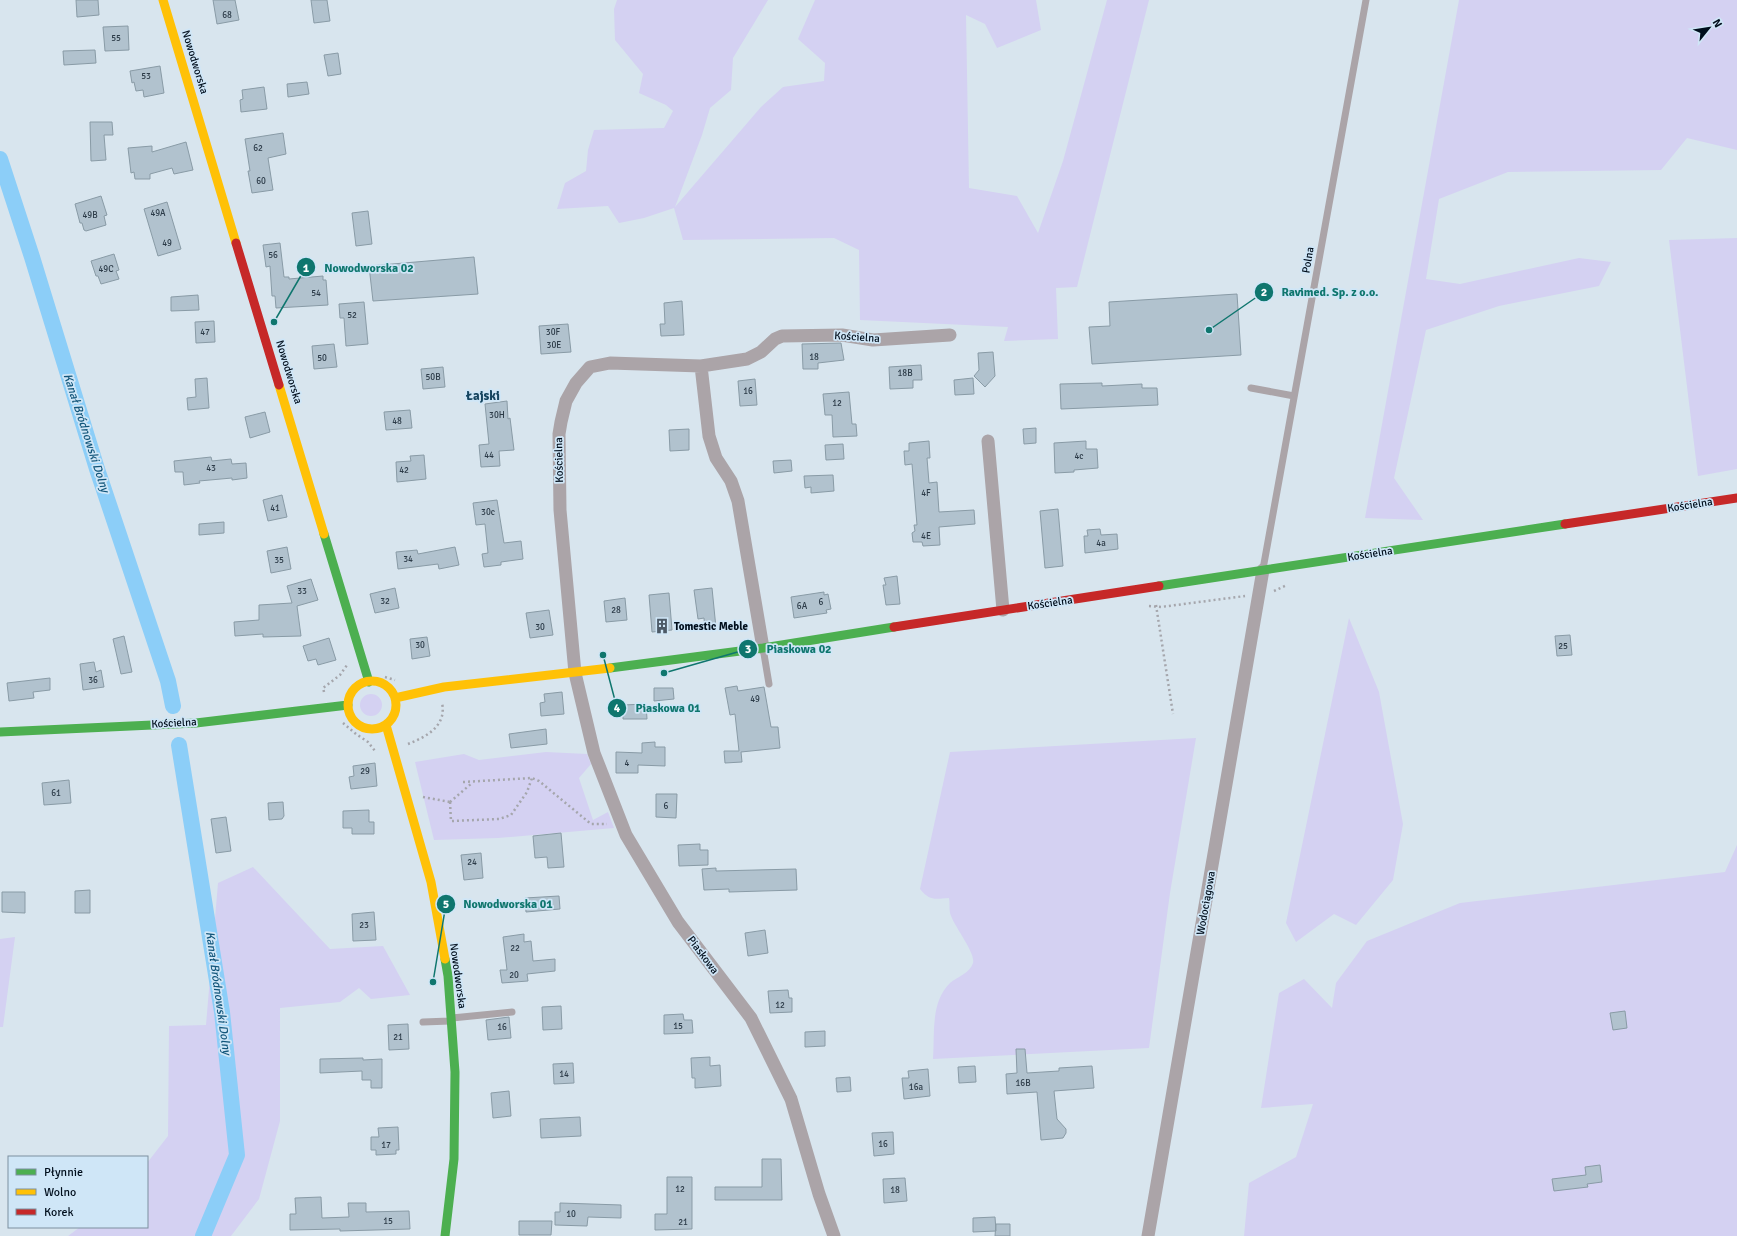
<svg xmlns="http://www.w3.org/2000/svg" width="1737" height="1236" font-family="Signika,sans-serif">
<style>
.green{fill:#d4d1f2}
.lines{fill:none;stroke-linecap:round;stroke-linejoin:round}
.canal{stroke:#8ccef8;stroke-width:16}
.building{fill:#b1c2ce;stroke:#899ba6}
.path{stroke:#a5a6ac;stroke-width:2.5;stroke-dasharray:2 3;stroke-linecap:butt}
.lane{stroke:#aba4a8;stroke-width:7}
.street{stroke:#aba4a8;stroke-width:13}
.fast{stroke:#4caf50;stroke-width:9}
.slow{stroke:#ffc107;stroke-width:9}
.jam{stroke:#c62828;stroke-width:9}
.labels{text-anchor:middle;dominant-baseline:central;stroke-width:3.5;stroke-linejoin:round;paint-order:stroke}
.number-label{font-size:9px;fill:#2c3b48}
.street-label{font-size:11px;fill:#000e1c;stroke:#cfe6f7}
.poi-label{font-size:11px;font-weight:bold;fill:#000e1c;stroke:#cfe6f7;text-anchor:start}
.water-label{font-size:12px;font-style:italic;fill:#11557a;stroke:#cfe6f7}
.quarter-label{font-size:13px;font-weight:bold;fill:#164560;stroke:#cfe6f7}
.leader{fill:none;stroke:#0f766e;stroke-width:1.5}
.callout-dot{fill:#0f766e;stroke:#cfe6f7;stroke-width:1.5}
.mark-label{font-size:12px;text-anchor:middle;font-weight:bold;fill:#fff}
.callout-label{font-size:12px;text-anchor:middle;font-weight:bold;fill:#0f766e;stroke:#cfe6f7;stroke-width:3.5;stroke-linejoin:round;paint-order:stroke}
</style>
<rect width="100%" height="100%" fill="#d8e5ee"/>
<!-- green -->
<path class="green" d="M617,0H768L733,58L731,90L710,108L702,135L675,207L761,107L783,87L824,81L825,63L798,39L815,0H1036L1041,30L997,48L985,24L966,15L969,188L1017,196L1038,233L1063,161L1107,0H1149L1077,287L1056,288L1058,339L1004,341L1008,327L860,320L859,250L834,238L683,240L674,208L644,218L619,223L608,206L557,209L565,183L586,171L588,150L594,130L664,128L673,111L666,105L639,93L643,74L615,40L614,9Z
M1459,0H1737V150L1687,138L1661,170L1508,172L1439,199L1426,279L1460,284L1579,258L1611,262L1599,286L1499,306L1426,330L1394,478L1423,520L1365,518Z
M1737,238V469L1698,476L1669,240Z
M1349,618L1379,692L1403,824L1393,880L1356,925L1334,914L1296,942L1286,923Z
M360 705a11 11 0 1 1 22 0a11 11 0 1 1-22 0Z
M1196,738L1170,893L1149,1048L933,1059C935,1033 930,1003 950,983C957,977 970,973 973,963C976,953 953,925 950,913C949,908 950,903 949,898C934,899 930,901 920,889L950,752Z
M546,752L587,754L591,764L579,778L593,820L608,812L614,828L498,838L434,840L415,762L464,754L479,760Z
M1737,845V1236H1244L1249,1183L1296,1157L1313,1104L1261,1108L1279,993L1304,979L1332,1008L1336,983L1367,941L1460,903L1725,872Z
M253,867L330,949L383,946L410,995L371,999L359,988L340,1002L280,1008V1121L259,1199L231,1236H68L80,1227H147V1163L168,1136L169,1026L206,1025L218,883Z
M15,937L3,1027H0V939Z"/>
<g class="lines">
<!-- canal -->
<path class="canal" d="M0,159L32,257L97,469L168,681L173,706
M179,745L222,1012L237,1155L203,1236"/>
</g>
<!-- building -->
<path class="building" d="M76,0H98L99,15L77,17Z
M213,0H235L239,20L217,24Z
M311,0H327L330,21L314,23Z
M128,26L129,50L105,51L103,27Z
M95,50L96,63L64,65L63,51Z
M338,53L341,74L328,76L324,55Z
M160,66L164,93L144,97L143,90L136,91L134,82L132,83L130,71Z
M307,82L309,94L288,97L287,84Z
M264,87L267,109L241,112L240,100L243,99L242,90Z
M90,122H112L113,135H104L106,160L91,161Z
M283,133L286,154L268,158L273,190L252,193L248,171H250L245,139Z
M186,142L193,170L174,174L172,168L150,174V179H135L134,172L131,173L128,148L152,146V152Z
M101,196L107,215L104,216L106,225L86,231L84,230L82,223H80L75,204Z
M167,202L181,249L158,256L144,209Z
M368,211L372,244L356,246L352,213Z
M280,243L284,277H289V279L323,276V280H326L328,305L276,308L275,296H272L270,266L266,267L263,245Z
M114,254L119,270L116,271L119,279L101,284L98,276H96L91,261Z
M474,257L478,294L373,301L369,266Z
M1237,294L1241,355L1092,364L1089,327L1110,326L1109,302Z
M198,295L199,310L171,311V297Z
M682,301L684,335L661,336L660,324H665L664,303Z
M364,302L368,344L346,346L344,318H340L339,304Z
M214,321L215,342L196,343L195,322Z
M568,324L571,352L541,354L539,326Z
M841,343L844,360L818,363V369H803L802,344Z
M334,344L337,367L314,369L312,346Z
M993,352L995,376L985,387L974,376L979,370L978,353Z
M921,365L922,380H913V388L890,389L889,367Z
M443,367L445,387L423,389L421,369Z
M207,378L209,408L188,410L187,398L196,397L195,379Z
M973,378L974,394L955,395L954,380Z
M755,379L757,405L740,406L738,381Z
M1102,383V386L1142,384V388H1157L1158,405L1061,409L1060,384Z
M849,392L852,424H856L857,436L833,437L832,415H825L823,394Z
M507,401L508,419L510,418L514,450L499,451L500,466L481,467L479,445L489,444L485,404Z
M410,410L412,428L386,430L384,412Z
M265,412L270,432L250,438L245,417Z
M1036,428V443L1024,444L1023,429Z
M689,429V450L670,451L669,430Z
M929,441L930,458H927L929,483L937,482L939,512L974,510L975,524L939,527L940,545L923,546L922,542H913L912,533L915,531L914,525H917L912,464L905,465L904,451H909V443Z
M1086,441V449H1097L1098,468L1074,470V472L1055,473L1054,443Z
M843,444L844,459L826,460L825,445Z
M424,455L426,479L397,482L396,462L411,461L410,456Z
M211,457L212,461L231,459L232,464L246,463L247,478L232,480V478L199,481L200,483L184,485L183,472H175L174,461Z
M791,460L792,471L774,473L773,461Z
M833,475L834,491L811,493V487L805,488L804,476Z
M282,495L287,517L268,521L263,500Z
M497,500L504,543L521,541L523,559L501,562V565L484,567L482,554L488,553L485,524L476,525L473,503Z
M1058,509L1063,566L1045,568L1040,511Z
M224,522V533L199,535V524Z
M1100,529L1101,535L1117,534L1118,549L1085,553L1084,536H1088L1087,530Z
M287,547L291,569L271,573L267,551Z
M455,547L459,565L439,569L438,564L398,569L396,552L417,550L418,554Z
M897,576L900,604L886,605L883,585H886L884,578Z
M311,579L318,600L297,606L301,636L263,637V634L235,636L234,622L259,620V605L292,603L287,586Z
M395,588L399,608L375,613L370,594Z
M712,588L716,628L705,630L704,618L698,619L694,590Z
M824,592V595L828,594L831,609L826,610L827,613L794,618L791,597Z
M669,593L672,630L652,632L649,595Z
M625,598L627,620L606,622L604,601Z
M549,610L553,635L530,638L526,613Z
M1570,635L1572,655L1557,656L1555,636Z
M124,636L132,672L121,674L113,639Z
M427,637L430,656L412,659L410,639Z
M329,638L336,660L318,665L316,659L308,661L303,646Z
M94,662L96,672L101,670L104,687L83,690L80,664Z
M50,678V690L33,692L34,698L9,701L7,683Z
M737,686L738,691L764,687L771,727H778L780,748L741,752L742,762L725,763L724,751H739L735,714L730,715L725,688Z
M654,688H673L674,699L654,701Z
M562,692L564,714L541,716L540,703L545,702L544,694Z
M646,704L647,719H623V705Z
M546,729L547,744L511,748L509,734Z
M655,742V747H665V766L638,765V773H616V752L642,753V743Z
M375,763L377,786L351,789L349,777L354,776L353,766Z
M69,780L71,803L44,805L42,783Z
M656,794H677L676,818L656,817Z
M283,802L284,816L282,819L269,820L268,803Z
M369,810V822H374V834H352V828H343V811Z
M226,817L231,851L216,853L211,819Z
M561,833L564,867L548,868L547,857L535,858L533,836Z
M700,844V850H708V865L679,866L678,845Z
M481,853L483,878L464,880L461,855Z
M716,868V871L796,869L797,890L729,892V889L704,890L702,869Z
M90,890V913H75V891Z
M2,892H25V913L2,912Z
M559,896L560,909L526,912L525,898Z
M374,912L376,940L353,941L352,914Z
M765,930L768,953L748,956L745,933Z
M524,934V942L531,941L533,961L555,959V971L527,974L528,981L502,983L500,970H507L503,937Z
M788,990L789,998H792V1012L770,1013L768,991Z
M561,1006L562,1029L543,1030L542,1007Z
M1625,1011L1627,1028L1613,1030L1610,1013Z
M683,1014L684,1020H692L693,1033L664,1034V1015Z
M509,1017L511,1038L488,1040L486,1020Z
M408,1024L409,1049L389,1050L388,1025Z
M825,1031V1046L805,1047V1032Z
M1016,1049H1025L1027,1073L1059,1071V1068L1092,1066L1094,1088L1054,1091L1057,1119L1066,1129V1133L1063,1138L1041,1140L1037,1092L1007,1094L1006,1074L1017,1073Z
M710,1057V1066L720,1065L721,1086L695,1088V1078H692L691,1058Z
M363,1058V1060L382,1059V1088H371V1080H362V1071L320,1073V1059Z
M573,1063L574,1083L554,1084L553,1064Z
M975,1066L976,1082L959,1083L958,1067Z
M928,1069L930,1096L904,1099L902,1078H909L908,1071Z
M850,1077L851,1091L837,1092L836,1078Z
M509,1091L511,1116L493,1118L491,1093Z
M580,1117L581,1136L541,1138L540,1119Z
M398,1127L399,1150H396V1154L376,1155V1150H371V1137H379L378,1128Z
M893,1132L894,1154L874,1156L872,1133Z
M762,1159H781L782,1200H715V1187H762Z
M1600,1165L1602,1182L1587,1184L1588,1187L1554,1191L1552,1179L1586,1175L1585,1167Z
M667,1177H692V1229L655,1230V1214H667Z
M905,1178L907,1201L884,1203L883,1179Z
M321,1197L322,1218L349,1217L348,1203H366V1212L409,1211L410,1229L340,1231V1229L290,1230V1214H296L295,1198Z
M560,1203L621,1205V1218L588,1217L587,1226L555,1225V1212H560Z
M995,1217L996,1231L973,1232V1218Z
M519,1221H552L551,1235H519Z
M996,1224H1010V1236H995Z"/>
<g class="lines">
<!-- path -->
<path class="path" d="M1274,591L1287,585
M1156,605L1173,714
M1149,606L1161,607L1245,596
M385,677L395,680
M324,692L323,688L340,675L347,665
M343,723L356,734L368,742L375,751
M408,744C426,737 447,726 442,703
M463,782L532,778L539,781L591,824H607
M423,797L450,802
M450,802L451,821L499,819L511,815L527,792L532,778
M450,802L472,783"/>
<!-- lane -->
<path class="lane" d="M1251,388L1294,396
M1263,569L1366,0
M763,648L769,684
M452,1018L512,1012
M423,1022L450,1021"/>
<!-- street -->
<path class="street" d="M701,366L709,436L716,458L731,481L738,501L763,648
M988,441L1003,610
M834,1236L819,1194L791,1099L751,1018L678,922L626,835L594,753L575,673L560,510L559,434L561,422L566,401L576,383L590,367L610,363L701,366L747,359L761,352L775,339L782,336L842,335L873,340L950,335
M1148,1236L1263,570"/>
<!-- fast -->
<path class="fast" d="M324,534L369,682
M1159,586L1565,524
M610,668L763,648L894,627
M0,732L196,723L348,705
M445,1236L454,1159L455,1072L448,976L445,959"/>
<!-- slow -->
<path class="slow" d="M163,0L236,243
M279,385L324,534
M348 705a24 24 0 1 1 48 0a24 24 0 1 1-48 0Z
M395,698L444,687L610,668
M386,725L431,882L445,959"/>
<!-- jam -->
<path class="jam" d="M236,243L279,385
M1565,524L1737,498
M894,627L1159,586"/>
</g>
<!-- icons -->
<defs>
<symbol id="building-bare" viewBox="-9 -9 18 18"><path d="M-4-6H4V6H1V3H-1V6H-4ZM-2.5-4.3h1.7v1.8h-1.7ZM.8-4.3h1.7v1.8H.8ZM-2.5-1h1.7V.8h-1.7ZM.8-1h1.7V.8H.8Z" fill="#4c5966" stroke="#cfe6f7" stroke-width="2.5" paint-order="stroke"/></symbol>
</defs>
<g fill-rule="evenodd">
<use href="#building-bare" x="651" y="615" width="22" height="22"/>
</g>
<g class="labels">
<!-- number labels -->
<g class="number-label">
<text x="227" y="15">68</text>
<text x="116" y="38">55</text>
<text x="146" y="76">53</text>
<text x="258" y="148">62</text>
<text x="261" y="181">60</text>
<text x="158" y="213">49A</text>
<text x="90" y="215">49B</text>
<text x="167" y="243">49</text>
<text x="273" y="255">56</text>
<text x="106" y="269">49C</text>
<text x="316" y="293">54</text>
<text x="352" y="315">52</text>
<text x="205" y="332">47</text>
<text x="553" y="332">30F</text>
<text x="554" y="345">30E</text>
<text x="814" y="357">18</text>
<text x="322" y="358">50</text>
<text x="905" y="373">18B</text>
<text x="433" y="377">50B</text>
<text x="748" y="391">16</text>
<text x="837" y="403">12</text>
<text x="497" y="415">30H</text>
<text x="397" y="421">48</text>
<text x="489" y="455">44</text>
<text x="1079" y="456">4c</text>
<text x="211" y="468">43</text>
<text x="404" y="470">42</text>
<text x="926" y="493">4F</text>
<text x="275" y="508">41</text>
<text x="488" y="512">30c</text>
<text x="926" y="536">4E</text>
<text x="1101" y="543">4a</text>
<text x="408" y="559">34</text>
<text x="279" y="560">35</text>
<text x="302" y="591">33</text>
<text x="385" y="601">32</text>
<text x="821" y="602">6</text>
<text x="802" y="606">6A</text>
<text x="616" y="610">28</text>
<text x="540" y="627">30</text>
<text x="420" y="645">30</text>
<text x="1563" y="646">25</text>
<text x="93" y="680">36</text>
<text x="755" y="699">49</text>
<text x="627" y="763">4</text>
<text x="365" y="771">29</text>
<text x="56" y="793">61</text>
<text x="666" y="806">6</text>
<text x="472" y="862">24</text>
<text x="364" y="925">23</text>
<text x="515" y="948">22</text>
<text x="514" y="975">20</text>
<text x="780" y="1005">12</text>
<text x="678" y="1026">15</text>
<text x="502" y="1027">16</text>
<text x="398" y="1037">21</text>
<text x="564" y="1074">14</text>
<text x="1023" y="1083">16B</text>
<text x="916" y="1087">16a</text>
<text x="883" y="1144">16</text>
<text x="386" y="1145">17</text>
<text x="680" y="1189">12</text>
<text x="895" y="1190">18</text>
<text x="571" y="1214">10</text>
<text x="388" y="1221">15</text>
<text x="683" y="1222">21</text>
</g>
<!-- street labels -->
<g class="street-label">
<text transform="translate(195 62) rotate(73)">Nowodworska</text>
<text transform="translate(1308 260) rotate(-80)">Polna</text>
<text transform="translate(857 337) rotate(4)">Kościelna</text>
<text transform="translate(289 372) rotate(73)">Nowodworska</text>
<text transform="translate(559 460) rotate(-91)">Kościelna</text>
<text transform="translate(1690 505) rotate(-9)">Kościelna</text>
<text transform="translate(1370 554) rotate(-9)">Kościelna</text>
<text transform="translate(1050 603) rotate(-8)">Kościelna</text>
<text transform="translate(174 723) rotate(-3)">Kościelna</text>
<text transform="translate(1206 903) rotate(-80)">Wodociągowa</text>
<text transform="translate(703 955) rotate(53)">Piaskowa</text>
<text transform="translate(458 976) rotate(82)">Nowodworska</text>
</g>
<!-- poi labels -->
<g class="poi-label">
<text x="674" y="626">Tomestic Meble</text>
</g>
<!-- water labels -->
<g class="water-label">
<text transform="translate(86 433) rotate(72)">Kanał Bródnowski Dolny</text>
<text transform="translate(218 993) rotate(82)">Kanał Bródnowski Dolny</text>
</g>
<!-- quarter labels -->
<g class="quarter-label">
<text x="483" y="396">Łajski</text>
</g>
</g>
<!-- callouts -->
<path class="leader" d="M274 322L306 267M1209 330L1264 292M664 673L748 649M603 655L617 708M433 982L446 904"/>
<g class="callout-dot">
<circle cx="274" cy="322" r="4"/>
<circle cx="1209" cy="330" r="4"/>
<circle cx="664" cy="673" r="4"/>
<circle cx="603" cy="655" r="4"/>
<circle cx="433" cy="982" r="4"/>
<circle cx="306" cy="267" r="10"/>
<circle cx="1264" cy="292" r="10"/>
<circle cx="748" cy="649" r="10"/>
<circle cx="617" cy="708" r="10"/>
<circle cx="446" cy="904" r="10"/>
</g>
<g class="mark-label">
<text x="306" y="272">1</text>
<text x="1264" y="296">2</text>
<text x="748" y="653">3</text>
<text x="617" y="712">4</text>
<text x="446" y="908">5</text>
</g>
<g class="callout-label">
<text x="369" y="272">Nowodworska 02</text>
<text x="1330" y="296">Ravimed. Sp. z o.o.</text>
<text x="799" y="653">Piaskowa 02</text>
<text x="668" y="712">Piaskowa 01</text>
<text x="508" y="908">Nowodworska 01</text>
</g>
<!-- legend -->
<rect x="8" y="1156" width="140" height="72" fill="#cfe6f7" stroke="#7c909f"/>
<rect x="16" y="1169" width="20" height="6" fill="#4caf50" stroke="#7c909f"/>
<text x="44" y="1176" font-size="12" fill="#000e1c">Płynnie</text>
<rect x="16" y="1189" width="20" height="6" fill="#ffc107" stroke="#7c909f"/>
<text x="44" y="1196" font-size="12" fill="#000e1c">Wolno</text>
<rect x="16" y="1209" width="20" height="6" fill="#c62828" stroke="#7c909f"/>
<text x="44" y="1216" font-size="12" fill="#000e1c">Korek</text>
<!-- north arrow -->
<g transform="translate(1709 28) rotate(60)" stroke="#cfe6f7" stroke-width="3" paint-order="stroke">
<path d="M0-3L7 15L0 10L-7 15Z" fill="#000e1c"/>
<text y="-6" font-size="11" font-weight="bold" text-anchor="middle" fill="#000e1c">N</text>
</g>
</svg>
